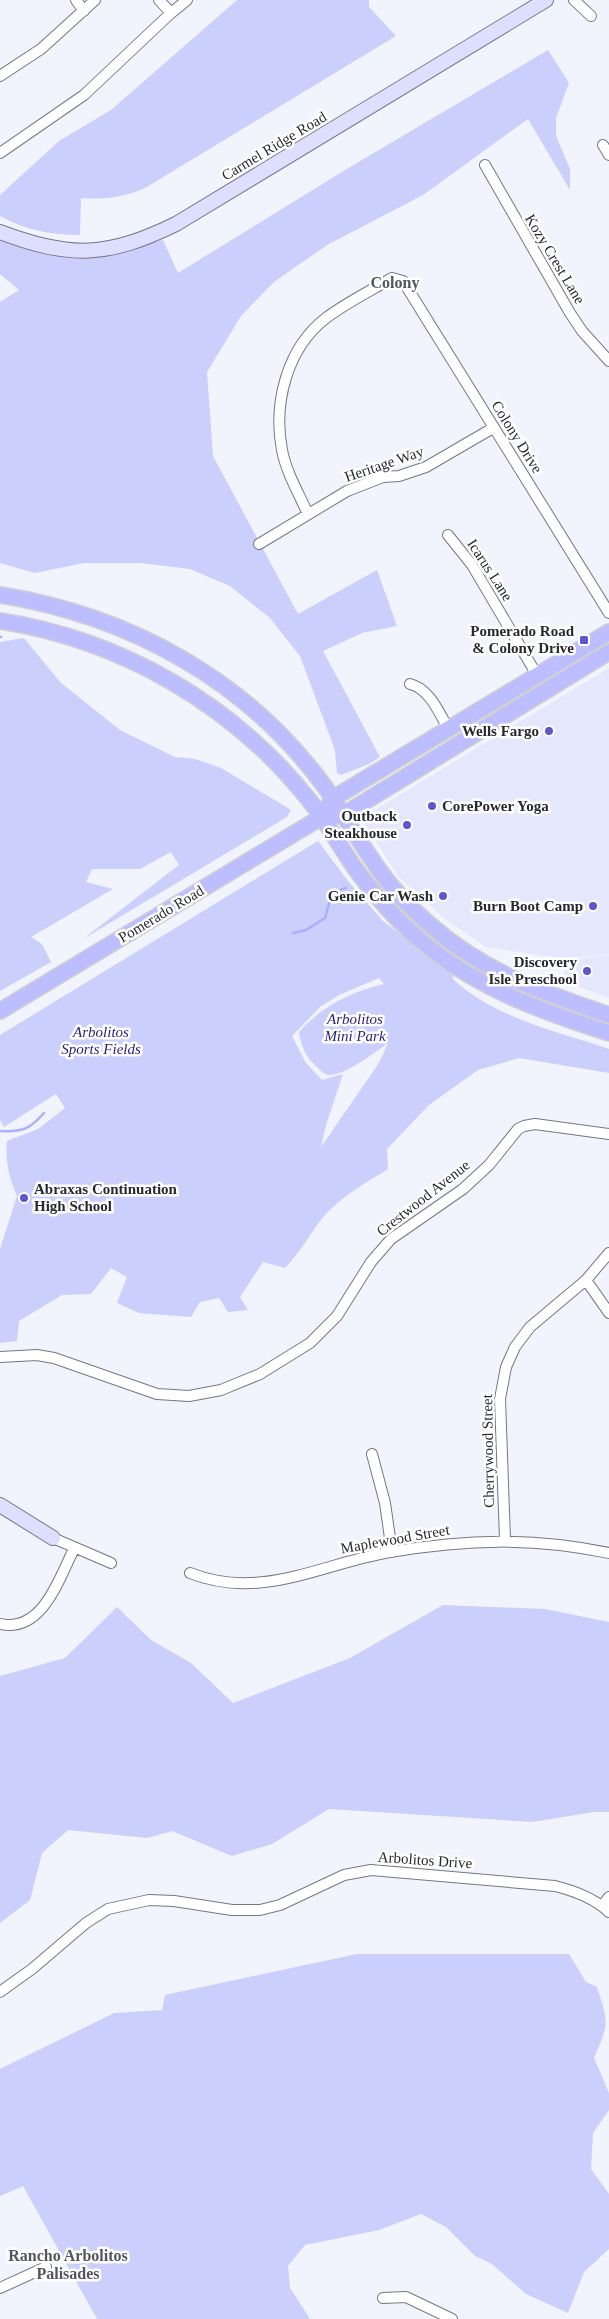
<svg xmlns="http://www.w3.org/2000/svg" width="609" height="2319" font-family="'Times New Roman',serif">
<style>
.built{fill:#e5e7fc}
.green{fill:#cbcffc;fill-rule:evenodd}
.lines{fill:none;stroke-linecap:round;stroke-linejoin:round}
.stream{stroke:#aaaffe;stroke-width:2.5}
.street-casing{stroke:#767783;stroke-width:12}
.secondary-casing{stroke:#767783;stroke-width:16}
.primary-casing{stroke:#d0d0d1;stroke-width:18}
.street{stroke:#fff;stroke-width:10}
.secondary{stroke:#dedfff;stroke-width:14}
.primary{stroke:#bdbeff;stroke-width:15}
.poi-dot{fill:#5d56cf;stroke:#fff;stroke-width:2}
.labels{text-anchor:middle;dominant-baseline:central;stroke-width:5;stroke-linejoin:round;paint-order:stroke}
.street-label{font-size:15px;fill:#28292e;stroke:#fff}
.poi-label{font-size:15px;font-weight:bold;fill:#28292e;stroke:#fff;text-anchor:end}
.park-label{font-size:15px;font-style:italic;fill:#2a1f77;stroke:#fff}
.neighbourhood-label{font-size:16px;font-weight:bold;fill:#545560;stroke:#fff}
</style>
<rect width="100%" height="100%" fill="#f1f3fd"/>
<!-- built -->
<path class="built" d="M609,668V954L567,959L486,947L444,918L397,875L362,818Z
M609,955V997L561,981L570,960Z"/>
<!-- green -->
<path class="green" d="M237,0H369V7L396,36L145,188C125,197 102,200 81,198L80,235C50,235 26,230 0,216V195L59,141L111,110Z
M548,50L569,83L556,118V136L570,169V190L528,119L423,195L327,245L274,282L241,316L207,372L213,456L298,614L377,570L397,626L362,633L323,651L380,757L369,764L341,775L337,773L335,750L300,656L270,618L230,586L190,569L141,563H84L35,573L0,563V302L19,290L0,274V240L58,254L115,253L163,240L178,273L345,170Z
M24,638L60,682L120,730L175,757L195,759L221,768L291,810L287,817L83,939L179,865L171,852L140,869H92L86,882L113,889L31,937L42,944L51,962L0,991V642Z
M318,841L348,881L383,921L455,975L452,978C493,1018 557,1031 609,1049V1073L519,1058L478,1070L429,1105L387,1149L388,1169C364,1184 337,1199 320,1221C307,1239 301,1251 285,1268L263,1262L240,1297L248,1310L228,1312L219,1298L200,1302L191,1317L139,1313L117,1303L127,1277L111,1268L91,1294L62,1295L19,1321L17,1341L0,1343V1249L17,1196C9,1177 5,1162 7,1141L38,1129L65,1108L56,1094L4,1127L0,1120V1035ZM379,978L384,984C351,992 322,1006 299,1032C301,1045 305,1057 316,1066C319,1069 323,1074 328,1075C343,1077 377,1051 388,1043L379,1063L321,1147L326,1125L343,1074L322,1080L306,1063L292,1036L320,1007L339,995Z
M443,1605L545,1609L609,1622V1812H594L532,1822L329,1809L272,1844L232,1856L172,1831L147,1838L68,1830L42,1853L30,1900L0,1923V1676L65,1658L117,1607L151,1640L191,1663L233,1703L350,1658Z
M357,1954H569L586,1982L597,1987C609,2024 609,2023 594,2058L609,2093V2110L593,2133L591,2169L609,2194V2249L584,2272L568,2313L526,2294L492,2264L475,2256L446,2227L421,2214L379,2230L305,2245L288,2266L290,2288L310,2319H97L23,2186L0,2196V2069L114,2013L162,2010L165,1995Z"/>
<g class="lines">
<!-- stream -->
<path class="stream" d="M0,637H1
M293,933L306,930L325,918C329,904 330,891 346,888
M0,1131C22,1132 29,1130 44,1113"/>
<defs>
<path id="street" d="M76,0L84,11
M159,0L171,13
M574,0L591,16
M0,76L41,49L95,0
M603,145L609,155
M0,153L84,95L171,13L187,0
M485,165L570,313L582,331L609,361
M308,514C299,494 286,472 282,450C273,403 287,348 326,318C346,303 370,291 392,278L403,281L609,613
M448,535L472,565L537,675
M259,544L347,491L383,477L399,476L426,467L493,428
M410,684C430,689 439,713 449,730
M586,1280L609,1313
M0,1357L37,1355L54,1358L157,1394L189,1396L221,1390L260,1374L310,1343L337,1316L371,1262L391,1239L463,1189L489,1165L518,1129L524,1126L535,1124L609,1134
M372,1454L385,1503L392,1552
M53,1538L111,1563
M505,1540L500,1399L506,1367L515,1347L530,1327L586,1280L609,1253
M190,1573C261,1601 320,1564 390,1552C466,1539 533,1537 609,1553
M0,1624C43,1633 59,1578 74,1549
M602,1906L609,1897
M0,1992L32,1969L86,1923L108,1909L149,1900L174,1901L232,1910H260L280,1905L344,1875L371,1870L555,1886C575,1891 594,1898 609,1912
M0,2288L46,2267
M383,2298L406,2297L452,2319"/>
<path id="secondary" d="M0,232C71,259 108,257 176,224L546,0
M0,1505L53,1538"/>
<path id="primary" d="M0,595C130,616 247,680 325,787C342,811 356,837 373,861C390,887 411,909 435,929C486,973 547,994 609,1015
M0,621C121,640 233,704 309,800C328,823 342,851 360,875C375,895 392,915 411,932C467,984 537,1010 609,1033
M333,816L343,815L609,652
M0,1011L310,824L322,817L332,799L609,632"/>
</defs>
<!-- street casing -->
<use href="#street" class="street-casing"/>
<!-- secondary casing -->
<use href="#secondary" class="secondary-casing"/>
<!-- primary casing -->
<use href="#primary" class="primary-casing"/>
<!-- street -->
<use href="#street" class="street"/>
<!-- secondary -->
<use href="#secondary" class="secondary"/>
<!-- primary -->
<use href="#primary" class="primary"/>
</g>
<!-- markers -->
<g class="poi-dot">
<rect x="579" y="635" width="10" height="10" rx="2.5"/>
<circle cx="549" cy="731" r="5"/>
<circle cx="432" cy="806" r="5"/>
<circle cx="407" cy="825" r="5"/>
<circle cx="443" cy="896" r="5"/>
<circle cx="593" cy="906" r="5"/>
<circle cx="587" cy="971" r="5"/>
<circle cx="24" cy="1198" r="5"/>
</g>
<g class="labels">
<!-- street labels -->
<g class="street-label">
<text transform="translate(274 146) rotate(-31)">Carmel Ridge Road</text>
<text transform="translate(555 259) rotate(59)">Kozy Crest Lane</text>
<text transform="translate(517 437) rotate(58)">Colony Drive</text>
<text transform="translate(384 464) rotate(-19)">Heritage Way</text>
<text transform="translate(490 570) rotate(57)">Icarus Lane</text>
<text transform="translate(161 914) rotate(-31)">Pomerado Road</text>
<text transform="translate(423 1198) rotate(-38)">Crestwood Avenue</text>
<text transform="translate(488 1451) rotate(-91)">Cherrywood Street</text>
<text transform="translate(395 1539) rotate(-10)">Maplewood Street</text>
<text transform="translate(425 1860) rotate(4)">Arbolitos Drive</text>
</g>
<!-- poi labels -->
<g class="poi-label">
<text x="574" y="631">Pomerado Road<tspan x="574" dy="17">&amp; Colony Drive</tspan></text>
<text x="539" y="731">Wells Fargo</text>
<text x="442" y="806" text-anchor="start">CorePower Yoga</text>
<text x="397" y="816">Outback<tspan x="397" dy="17">Steakhouse</tspan></text>
<text x="433" y="896">Genie Car Wash</text>
<text x="583" y="906">Burn Boot Camp</text>
<text x="577" y="962">Discovery<tspan x="577" dy="17">Isle Preschool</tspan></text>
<text x="34" y="1189" text-anchor="start">Abraxas Continuation<tspan x="34" dy="17">High School</tspan></text>
</g>
<!-- park labels -->
<g class="park-label">
<text x="355" y="1019">Arbolitos<tspan x="355" dy="17">Mini Park</tspan></text>
<text x="101" y="1032">Arbolitos<tspan x="101" dy="17">Sports Fields</tspan></text>
</g>
<!-- neighbourhood labels -->
<g class="neighbourhood-label">
<text x="395" y="282">Colony</text>
<text x="68" y="2255">Rancho Arbolitos<tspan x="68" dy="18">Palisades</tspan></text>
</g>
</g>
</svg>
